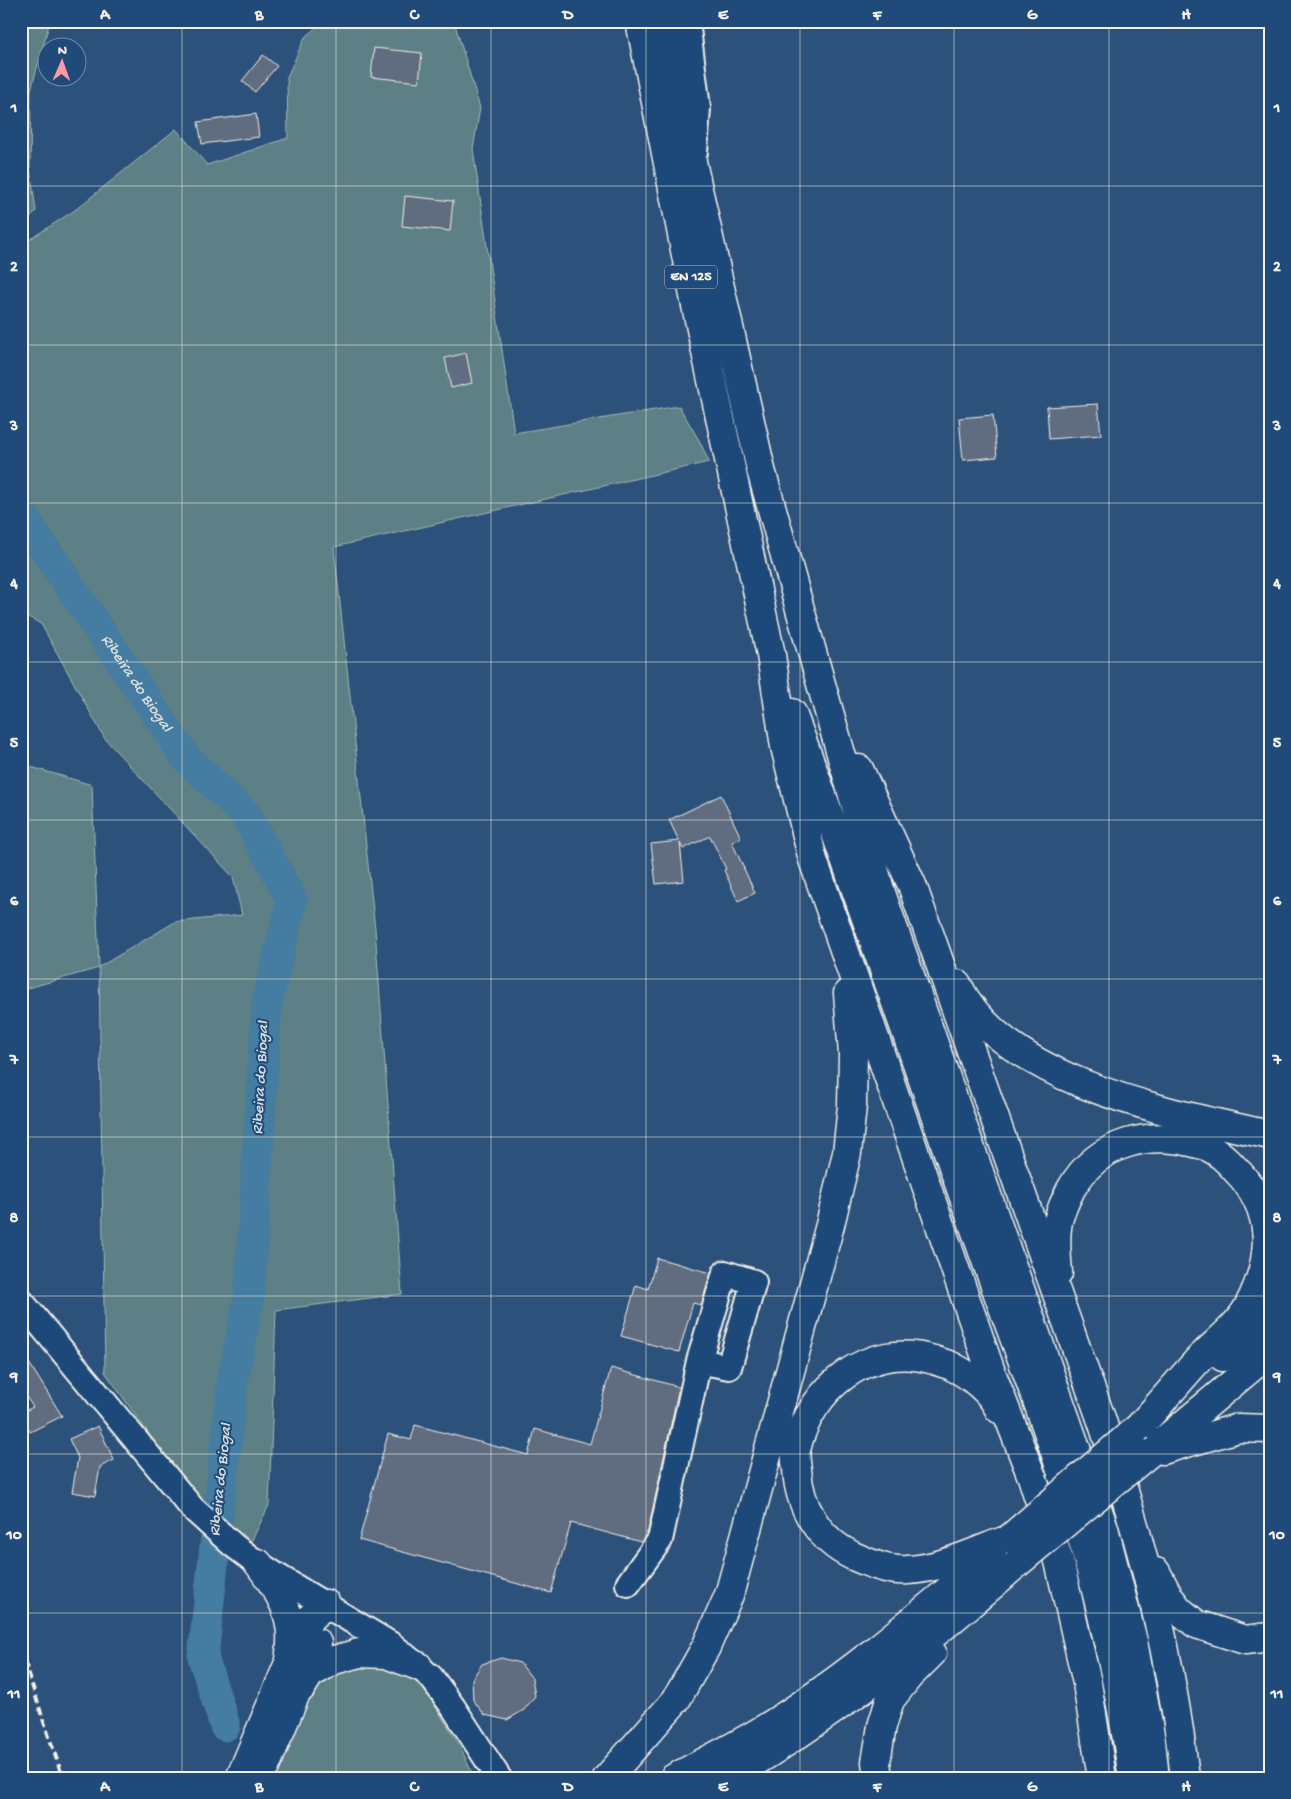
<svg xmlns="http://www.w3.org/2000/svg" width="1291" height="1799" font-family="'Gochi Hand',sans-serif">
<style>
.green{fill:#5c8085;stroke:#a8b8b6}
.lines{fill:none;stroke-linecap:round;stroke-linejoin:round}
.river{stroke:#447ba1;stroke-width:31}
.building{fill:#616d80;stroke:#f4f1e8}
.minor-casing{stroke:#f4f1e8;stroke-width:28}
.major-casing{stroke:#f4f1e8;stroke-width:31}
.minor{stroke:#1f4a7a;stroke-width:24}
.major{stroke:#1f4a7a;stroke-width:28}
.rail{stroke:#f4f1e8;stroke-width:4;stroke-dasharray:8 4;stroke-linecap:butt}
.major-bridge-casing{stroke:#f4f1e8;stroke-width:31;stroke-linecap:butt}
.major-bridge{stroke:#1f4a7a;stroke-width:28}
.grid{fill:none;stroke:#f4f1e8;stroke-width:1;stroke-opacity:0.55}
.labels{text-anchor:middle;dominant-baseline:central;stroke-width:4;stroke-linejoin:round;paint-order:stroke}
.shield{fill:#1f4a7a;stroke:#b4bfc7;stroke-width:1}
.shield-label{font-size:14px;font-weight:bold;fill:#f4f1e8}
.water-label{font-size:16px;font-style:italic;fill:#dadfdd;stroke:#1f4a7a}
.neatline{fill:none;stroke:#f4f1e8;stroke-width:2}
.grid-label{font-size:16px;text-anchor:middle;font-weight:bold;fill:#f4f1e8}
</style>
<rect width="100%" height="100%" fill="#2c517b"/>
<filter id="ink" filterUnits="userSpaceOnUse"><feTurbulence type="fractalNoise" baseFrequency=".02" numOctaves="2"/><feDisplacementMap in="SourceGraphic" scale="10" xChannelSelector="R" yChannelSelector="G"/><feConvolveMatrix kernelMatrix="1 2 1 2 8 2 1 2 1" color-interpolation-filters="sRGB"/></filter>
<g filter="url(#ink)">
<!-- green -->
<path class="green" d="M21,21H50L31,90L30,168L36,211L21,229Z
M324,21H454L480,108L473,149L514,433L679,406L700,442L709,462L334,547L375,929L402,1294L276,1310L269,1505L252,1540L247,1544L187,1488L105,1372L99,968L21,990V764L92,785L99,967L175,922L242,915L233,877L105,739L41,624L21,613V245L75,210L176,129L207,165L288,138L287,77L305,37Z
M357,1662L396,1667L422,1685L460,1746L474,1778H275L306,1695L325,1673Z"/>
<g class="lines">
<!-- river -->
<path class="river" id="s1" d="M21,514L186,758L246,815L292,900L267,1002L249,1297L233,1379L203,1657L225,1726"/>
</g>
<!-- building -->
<path class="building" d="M374,48L422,53L419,82L371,77Z
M263,55L277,66L255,92L242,81Z
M256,114L259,137L202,144L198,122Z
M405,196L453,201L450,231L402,226Z
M466,353L472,383L451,388L445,358Z
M1098,404L1101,435L1049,439L1047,407Z
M993,415L997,457L963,460L959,418Z
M721,795L741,838L732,842L755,893L738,901L724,870L726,869L710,836L683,849L680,843L684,881L656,884L651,844L679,841L669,820Z
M657,1258L711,1273L701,1305L693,1303L679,1352L621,1336L636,1285L648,1289Z
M21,1350L62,1416L30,1432L21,1415V1413L33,1407L21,1389Z
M611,1368L679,1387L648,1531L641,1542L571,1523L551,1593L359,1540L388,1434L411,1440L415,1425L528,1455L535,1429L590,1444Z
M98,1426L114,1460L100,1467L95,1496L72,1492L78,1458L69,1439Z
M501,1658L520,1663L532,1678L535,1696L524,1710L507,1720L485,1715L473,1700L472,1679L482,1664Z"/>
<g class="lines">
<defs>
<path id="minor" d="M687,21L698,108L695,152
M21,1301L192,1508L233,1545L253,1560L279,1577L392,1645L431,1677L453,1707L499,1778
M628,1584L660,1540L699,1361L725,1273L754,1282L729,1367L699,1361"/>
<path id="major" d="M640,21L695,301L771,655L785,747L813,860L991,1372L1032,1477L1059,1561L1087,1683L1102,1778
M663,21L694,171L761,470L821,684L881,893L1104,1528L1133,1641L1151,1741L1155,1778
M792,713C858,891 919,1070 982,1249C1006,1318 1033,1386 1056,1455C1092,1560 1117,1668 1133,1778
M859,769L912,885L1102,1421C1140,1537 1172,1656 1185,1778
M957,984C1004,1083 1173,1113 1270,1135
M1058,1273C1057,1258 1055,1243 1057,1228C1058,1215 1065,1201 1071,1189C1098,1141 1151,1129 1202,1145C1214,1148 1227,1160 1235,1169C1276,1210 1274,1258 1248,1307C1238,1326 1214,1344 1199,1359C1179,1381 1159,1405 1139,1427
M1223,1357L1270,1318
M999,1409C991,1392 971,1376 955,1368C949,1364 941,1363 934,1360C869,1340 810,1388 796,1450C795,1456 796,1463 797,1469C799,1507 819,1540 853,1556C869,1563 890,1572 908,1570C943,1568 976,1551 1009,1539
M1162,1450L1238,1428L1270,1429
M1148,1454L1270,1352
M258,1563C279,1591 296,1616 290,1653
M1156,1572L1169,1597L1179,1610L1196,1624L1245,1640L1270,1637
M301,1688L310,1674L334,1660L359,1653L386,1654L418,1666
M265,1767L317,1643
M240,1778L303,1630L311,1617L326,1604
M607,1778L676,1700L706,1647L729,1595L830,1225L847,1153L852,1106L853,1054L848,993
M674,1778C701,1764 728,1750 754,1735C840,1684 917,1617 992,1553
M727,1778C764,1758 799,1734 833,1710C896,1666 957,1617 1015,1565
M878,1778L876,1762L882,1726L890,1700L909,1676L932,1653"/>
</defs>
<!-- minor casing -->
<use href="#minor" class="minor-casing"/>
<!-- major casing -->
<use href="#major" class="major-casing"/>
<!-- minor -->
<use href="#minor" class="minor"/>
<!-- major -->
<use href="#major" class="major"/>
<!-- rail -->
<path class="rail" d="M21,1650L41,1713L63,1778"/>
<defs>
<path id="major-bridge" d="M1009,1539L1139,1427
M1015,1565L1148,1454"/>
</defs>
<!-- major-bridge casing -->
<use href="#major-bridge" class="major-bridge-casing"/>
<!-- major-bridge -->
<use href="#major-bridge" class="major-bridge"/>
</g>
</g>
<!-- grid -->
<path class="grid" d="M182,21V1778M336,21V1778M491,21V1778M646,21V1778M800,21V1778M954,21V1778M1109,21V1778M21,186H1270M21,345H1270M21,503H1270M21,662H1270M21,820H1270M21,979H1270M21,1137H1270M21,1296H1270M21,1454H1270M21,1613H1270"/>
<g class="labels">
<!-- shield labels -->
<rect class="shield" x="665" y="265.5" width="52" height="23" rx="4"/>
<g class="shield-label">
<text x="691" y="277">EN 125</text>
</g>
<!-- water labels -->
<g class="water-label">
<text stroke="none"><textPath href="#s1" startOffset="205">Ribeira do Biogal</textPath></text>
<text transform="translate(262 1078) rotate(-87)">Ribeira do Biogal</text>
<text transform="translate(222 1480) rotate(-84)">Ribeira do Biogal</text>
</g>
</g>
<!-- margin -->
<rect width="1291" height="1799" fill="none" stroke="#1f4a7a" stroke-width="55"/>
<!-- north arrow -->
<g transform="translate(62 62) rotate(2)"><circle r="24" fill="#1f4a7a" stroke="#748da6"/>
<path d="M0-4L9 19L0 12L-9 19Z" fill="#ff9aa2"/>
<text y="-8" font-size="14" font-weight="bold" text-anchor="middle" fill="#f4f1e8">N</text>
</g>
<rect x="28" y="28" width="1236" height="1744" class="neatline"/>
<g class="grid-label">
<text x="105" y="19">A</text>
<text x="259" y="19">B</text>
<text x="414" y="19">C</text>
<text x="568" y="19">D</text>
<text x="723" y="19">E</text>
<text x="877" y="19">F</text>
<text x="1032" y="19">G</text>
<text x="1186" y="19">H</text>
<text x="14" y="112">1</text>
<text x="1277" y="112">1</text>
<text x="14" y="271">2</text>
<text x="1277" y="271">2</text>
<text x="14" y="430">3</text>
<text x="1277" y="430">3</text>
<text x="14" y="588">4</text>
<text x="1277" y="588">4</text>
<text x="14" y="747">5</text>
<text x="1277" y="747">5</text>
<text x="14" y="905">6</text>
<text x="1277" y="905">6</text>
<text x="14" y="1064">7</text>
<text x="1277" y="1064">7</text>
<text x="14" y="1222">8</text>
<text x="1277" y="1222">8</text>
<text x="14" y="1381">9</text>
<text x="1277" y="1381">9</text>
<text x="14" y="1539">10</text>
<text x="1277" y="1539">10</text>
<text x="14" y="1698">11</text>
<text x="1277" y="1698">11</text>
<text x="105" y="1791">A</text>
<text x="259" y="1791">B</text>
<text x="414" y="1791">C</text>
<text x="568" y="1791">D</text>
<text x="723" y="1791">E</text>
<text x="877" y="1791">F</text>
<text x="1032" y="1791">G</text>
<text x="1186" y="1791">H</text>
</g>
</svg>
